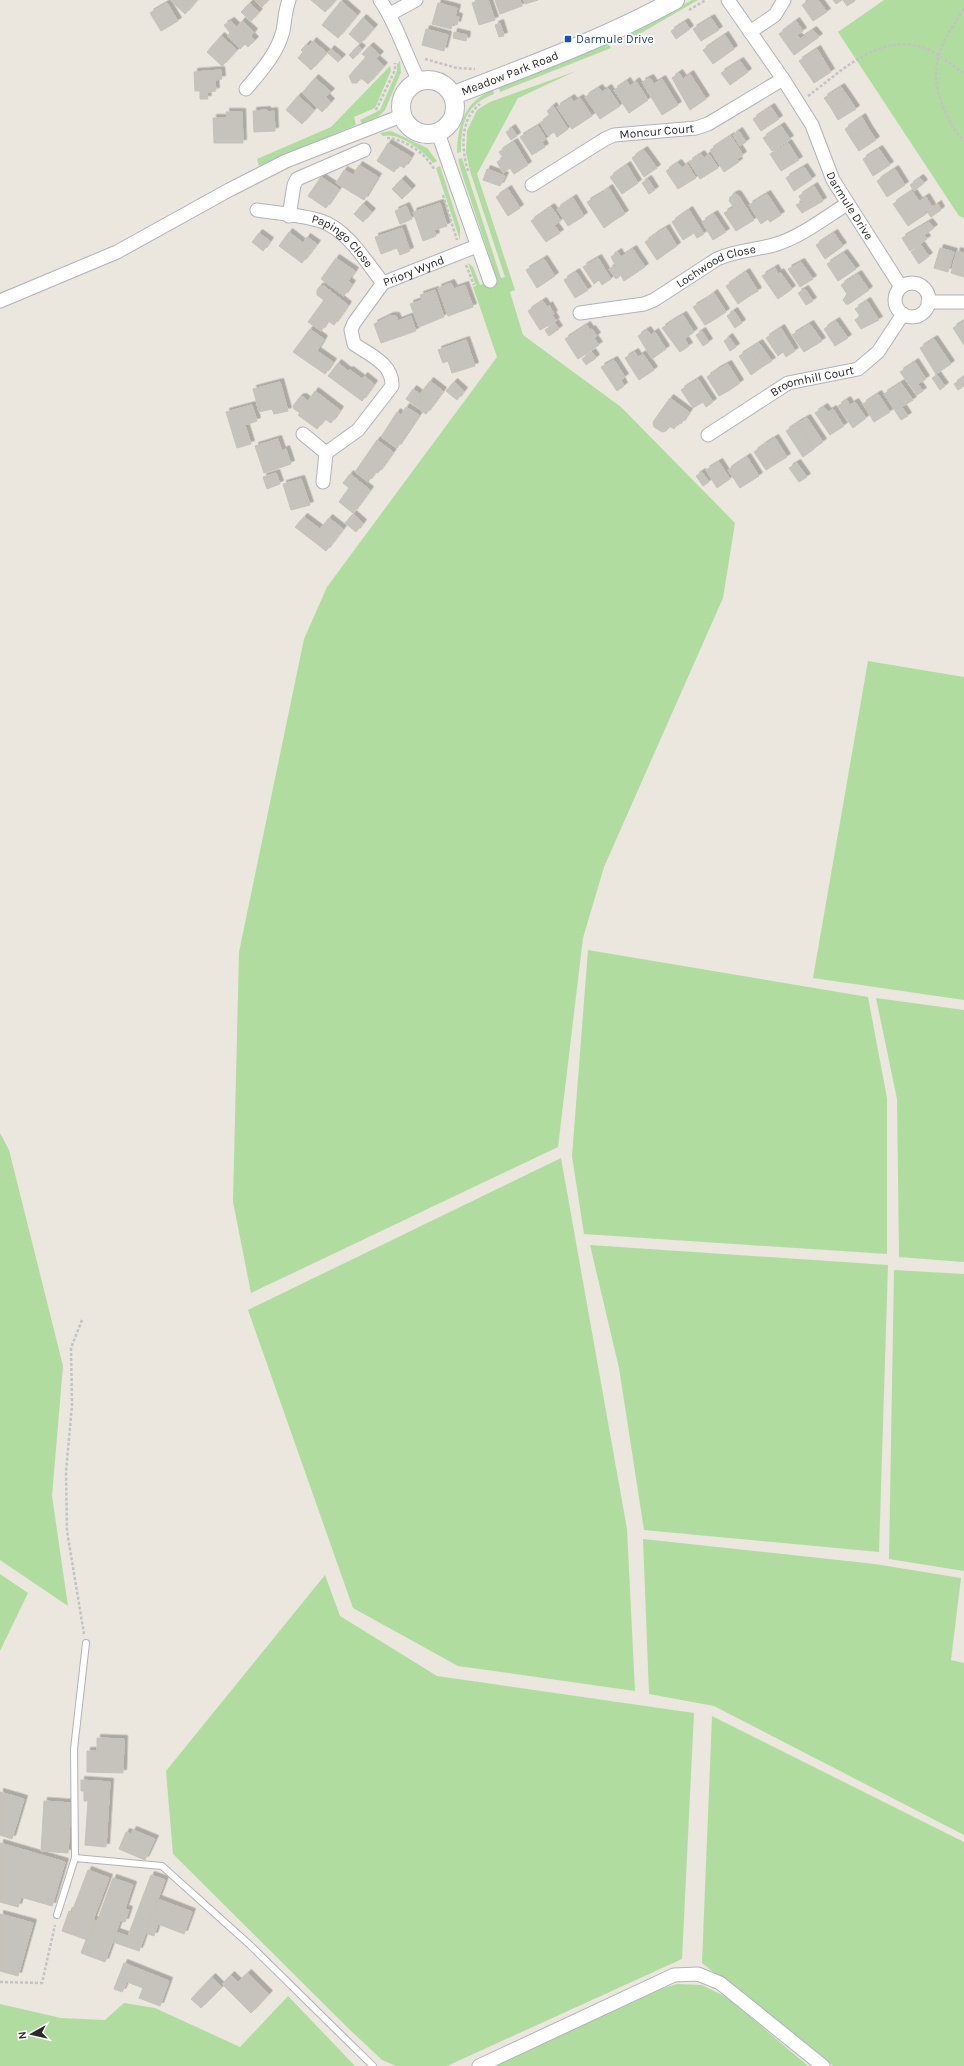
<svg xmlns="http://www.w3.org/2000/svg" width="964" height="2066" font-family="Karla,sans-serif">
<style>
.green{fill:#b0dca0}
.building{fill:#c6c3bd;stroke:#c6c2b8;filter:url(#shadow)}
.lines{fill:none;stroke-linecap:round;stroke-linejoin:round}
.lane-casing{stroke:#b1b3bc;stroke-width:8}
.street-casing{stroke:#b1b3bc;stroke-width:15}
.secondary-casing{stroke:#b1b3bc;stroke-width:20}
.path{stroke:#c3c3c3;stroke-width:2.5;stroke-dasharray:3 2;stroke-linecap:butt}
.lane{stroke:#fff;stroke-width:6}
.street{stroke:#fff;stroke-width:13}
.secondary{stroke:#fff;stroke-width:18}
.transit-dot{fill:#1a4fb4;stroke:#fff;stroke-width:1.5}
.labels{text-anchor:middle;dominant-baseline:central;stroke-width:3.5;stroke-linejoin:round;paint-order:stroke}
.transit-label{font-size:12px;fill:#164399;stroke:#fff;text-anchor:start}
.street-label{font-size:12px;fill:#2a2a2a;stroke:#fff}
</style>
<defs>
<filter id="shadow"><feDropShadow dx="3.5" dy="-3.5" stdDeviation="0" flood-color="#0004"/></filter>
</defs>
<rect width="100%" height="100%" fill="#ebe6de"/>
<!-- green -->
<path class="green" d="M692,0H698L629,40L627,36Z
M884,0H964V218L959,216L838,32Z
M608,44L611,48L500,92L499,88Z
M400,61L401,72L385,110L379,116L362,124L360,120L380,110L397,71V64Z
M390,66L391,71L375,108L354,117L356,125L259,166L257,159L331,127Z
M576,71L518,98L477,174L515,290L510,292L523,335L621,407L735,523L723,598L604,867L583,938L558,1147L251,1293L233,1202L239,952L304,639L327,587L497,357L473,287L476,286L468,263L473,267L480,285L497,279L462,174L458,159L462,158L501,278L505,277L470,171L466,152L467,131L477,110L490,102Z
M493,90L494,94C465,105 461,124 461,152L457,153C458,124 464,102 493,90Z
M391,131L427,148L437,161L433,163C423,151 400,132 383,136L380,133Z
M440,166L460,228V240L436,168Z
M868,661L964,677V1000L813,978Z
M588,950L868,997L887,1098V1254L584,1234L572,1156Z
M876,998L964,1010V1262L899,1257L897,1099Z
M0,1133L9,1150L63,1366L52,1496L68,1606L0,1560Z
M561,1158L627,1529L635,1691L458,1666L353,1608L248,1310Z
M590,1245L888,1265L879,1552L644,1530L619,1368Z
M894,1270L964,1274V1571L889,1559Z
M643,1539L875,1564L961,1578L951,1660L964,1663V1835L714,1706L649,1694Z
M0,1574L28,1593L0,1651Z
M325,1575L340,1616L437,1676L694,1713L682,1959L447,2066H396L382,2060L347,2027L173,1854L166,1771Z
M712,1716L964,1842V2066H833L702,1963Z
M677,1984L702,1985L728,1998L808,2066H494L651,1992Z
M288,1996L355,2066H0V2004L61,2018L105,2020L124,2003L155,2008L240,2047Z"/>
<!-- building -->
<path class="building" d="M170,0H197L185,14Z
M254,0H268L262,7Z
M311,0H336L325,12Z
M480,0H488L495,20L479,25L472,3Z
M495,0H520L522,6L500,14Z
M524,0H538L525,4Z
M810,0H818L827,12L813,21L802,5Z
M833,0H842L836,4Z
M843,0H854L855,1L847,6Z
M341,1L357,15L338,38L322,25Z
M167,3L178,21L161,31L150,13Z
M250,3L259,12L251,21L241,12Z
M438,3L457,8L455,16L459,17L457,25L453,23L451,29L432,24Z
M363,18L374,28L360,44L349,34Z
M711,18L719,30L701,41L693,29Z
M231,21L237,27L242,21L254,32L251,36L255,40L248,47L245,44L240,49L227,36L230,33L224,25Z
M796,21L803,31L797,35L800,39L813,30L819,37L794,55L779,34Z
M685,22L690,29L676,39L671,31Z
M500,23L504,36L499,37L495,25Z
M426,29L448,35L444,51L422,45Z
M454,32L467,35L466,41L453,38Z
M725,35L734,49L713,64L703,50Z
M221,36L237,50L222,66L207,52Z
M313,41L327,53L311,70L298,58L303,52L301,50L307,44L309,46Z
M358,46L362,49L353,59L349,55Z
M370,46L380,55L376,59L384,66L368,84L361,78L357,83H352L349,76L366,57L362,54Z
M331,49L342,58L338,62L328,53Z
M817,49L823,59L806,71L799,61Z
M823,59L831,72L814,83L806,71Z
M740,61L748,72L730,85L721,73Z
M221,70L222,79L215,80L216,91L207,92L208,99H200V91H195L194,72Z
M679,73L683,79L690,74L706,99L690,110L672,78Z
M315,78L331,92L326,97L331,102L322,112L302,93Z
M650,78L654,84L662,79L678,105L662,115L642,82Z
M627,81L630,86L636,81L648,100L629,113L614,90Z
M841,87L848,97L831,108L824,98Z
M599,88L602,92L608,88L620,106L600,119L585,97Z
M298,96L314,110L302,124L286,110Z
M848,97L856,109L838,120L831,108Z
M571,98L574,102L580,98L592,116L572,129L557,107Z
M553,106L568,129L557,137L554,132L548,136L540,123L550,116L547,111Z
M771,107L779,119L761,131L753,119Z
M267,110V112L274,111L275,131L254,132L253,111Z
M226,112H242L243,143H214L213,118H227Z
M862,117L868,128L851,139L845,129Z
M538,126L546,139L542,142L545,147L532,155L520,137Z
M781,126L790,139L772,151L763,138Z
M512,128L517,136L511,140L506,132Z
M868,128L876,140L859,151L851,139Z
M739,131L746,142L740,146L733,135Z
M731,136L743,155L737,159L739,162L724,172L710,150Z
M514,142L528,165L514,174L510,168L503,173L497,162L503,158L499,152Z
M388,143L411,157L404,168L399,165L394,172L377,161Z
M788,143L799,160L781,171L770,154Z
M879,149L890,165L873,176L863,159Z
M644,150L657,168L644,177L632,158Z
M701,154L704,158L709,154L718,168L700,179L689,162Z
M678,163L682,168L687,164L696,178L678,189L666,171Z
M359,165L378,177L364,200L336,183L344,170L353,175Z
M627,165L638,183L622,194L610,177Z
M804,167L812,179L794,191L786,178Z
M487,169L505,176L500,186L483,180Z
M895,169L905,185L887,197L877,181Z
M321,177L339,189L326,208L308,196Z
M920,178L924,183L914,191L910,185Z
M402,179L412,189L402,199L392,189Z
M648,179L655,190L649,194L642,183Z
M814,186L823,201L802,213L796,205L802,202L799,196Z
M609,188L625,214L615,220L599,195Z
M508,189L520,208L508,216L496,197Z
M912,191L919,201L900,214L893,204Z
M735,194L738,195L754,220L736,231L724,213L734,207L729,201L730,197Z
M767,194L781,215L770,222L768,219L761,224L749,205Z
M599,195L615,220L604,228L587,202Z
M926,197L932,207L924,212L926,214L908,226L900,214Z
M573,198L584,216L568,226L557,209Z
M440,203L447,226L434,230L436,236L423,241L413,212Z
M363,204L372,212L363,222L354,214Z
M938,204L941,210L931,217L927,212Z
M406,206L412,219L400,224L395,211Z
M551,207L561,221L554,225L560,233L546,242L531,221Z
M689,210L704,234L697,238L694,233L683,240L672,222Z
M714,214L726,232L713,240L702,222Z
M929,222L934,228L924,235L927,239L910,251L902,238Z
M402,228L410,251L400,255L397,248L381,254L375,237Z
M666,228L677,246L668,252L656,234Z
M289,232L303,243L307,237L317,244L302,263L279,246Z
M259,233L270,241L263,251L252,242Z
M834,233L843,246L825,259L816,245Z
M656,234L668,252L657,260L645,242Z
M921,245L925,251L915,258L911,252Z
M940,248L954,252L948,272L934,268Z
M633,249L645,267L636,273L624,255Z
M925,251L929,256L919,264L915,258Z
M957,251L963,253L964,251V277L951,273Z
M618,252L621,257L624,255L636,273L624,281L611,257Z
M844,253L856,269L838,281L827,264Z
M336,258L355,271L348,281L352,284L344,296L321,279Z
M598,258L611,279L602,285L599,280L594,284L583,267Z
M544,259L555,276L537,288L526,270Z
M801,262L813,279L800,287L788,269Z
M614,266L620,276L616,279L609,269Z
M775,268L778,274L780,272L792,289L778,299L762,276Z
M576,272L588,290L575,298L564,280Z
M746,272L758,291L748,297L736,279Z
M858,274L869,290L849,304H846L843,300L847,294L841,285Z
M736,279L748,297L738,304L726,286Z
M451,283L454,289L465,285L473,307L448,316L438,288Z
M324,286L348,305L334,325L328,321L321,331L308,322L324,300L317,295V290L319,287Z
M805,289L813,301L806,305L798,293Z
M435,290L444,317L419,327L410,304L422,300L420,295Z
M714,293L726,312L717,318L705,300Z
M705,300L717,318L705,325L693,307Z
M543,301L547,307L549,305L554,314L552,315L556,321L540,330L528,311Z
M867,301L879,320L861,329L855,320L860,316L855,309Z
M734,311L742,323L735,328L727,316Z
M683,315L694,332L684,339L673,321Z
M390,316H396L398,321L411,316L416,331L381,343L374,324Z
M673,321L689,346L680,352L662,328Z
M836,321L848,338L835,346L824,329Z
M964,321V345L953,328Z
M555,323L559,329L549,336L545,330Z
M810,324L822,341L804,352L792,335Z
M587,325L590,330L592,329L597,336L594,338L599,345L578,359L565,339Z
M781,328L795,351L786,357L783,352L778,356L766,338Z
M310,329L324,339L317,351L333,362L325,374L293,352Z
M647,330L651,335L655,332L666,349L652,359L638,336Z
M702,331L709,342L703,346L696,335Z
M729,337L736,347L730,351L724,341Z
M934,339L951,364L936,374L920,348Z
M466,340L475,366L452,373L448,361L443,363L438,350Z
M759,343L772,361L762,367L750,349Z
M750,349L762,367L751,375L739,356Z
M592,352L596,358L586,365L582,359Z
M635,352L638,357L643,354L654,370L639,380L625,358Z
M614,360L625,377L621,380L624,386L617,391L601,367Z
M915,362L926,379L918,384L923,391L917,395L900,372Z
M338,363L348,371L350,370L362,379L364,376L374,384L362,401L328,376Z
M728,364L740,383L730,390L717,370Z
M717,370L730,390L719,396L707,377Z
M937,375L945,386L940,390L932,378Z
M964,377V386L958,390L954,384Z
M698,379L713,402L706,407L703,402L693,408L681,390Z
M430,381L443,391L426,414L406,399L413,389L420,394Z
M280,382L288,411L274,414L272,409L259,412L253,389Z
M454,382L464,391L457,400L446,391Z
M901,383L913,400L902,407L908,416L901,420L884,394Z
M315,391L340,410L331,423L325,419L317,429L298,415L300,413L294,409L293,406L299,398L303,397L308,401Z
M878,394L890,412L874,422L863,404Z
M670,398L689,412L681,424L679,422L674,429L670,426L666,431L662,432L654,427L653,422Z
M847,400L850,405L855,402L866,418L853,428L838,406Z
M252,405L257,421L245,425L251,444L237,448L226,412Z
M406,407L419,415L397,448L381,437L397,412L401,415Z
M824,407L828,412L833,409L844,426L830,435L815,413Z
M807,418L823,442L814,448L798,423Z
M798,423L814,449L803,457L786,431Z
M775,438L787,457L777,463L765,444Z
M278,439L282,451L286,449L291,464L264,473L255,446Z
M377,440L393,452L378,473L375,472L368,482L355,472Z
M765,444L777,463L766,470L754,452Z
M747,457L759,476L740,488L728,470Z
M719,462L730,479L717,488L706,470Z
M797,463L807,477L799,482L789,468Z
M702,472L709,482L703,486L696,476Z
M276,473L280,484L267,489L263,477Z
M350,474L370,490L353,513L339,502L349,488L343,483Z
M301,479L310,505L291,510L283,484Z
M353,514L363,523L356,532L345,523Z
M304,517L320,529L329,518L343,529L326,551L295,527Z
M97,1738L124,1739L123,1773L87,1772V1751H97Z
M81,1780L110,1782L106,1847L85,1845L88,1801H84V1791H81Z
M0,1792L24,1799L12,1839L0,1835Z
M44,1801L71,1803L68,1853L41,1851Z
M133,1830L155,1839L145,1860L119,1849L126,1832L131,1834Z
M0,1843L65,1862L52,1906L21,1897L18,1907L0,1902Z
M88,1870L109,1878L93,1920L97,1921L90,1941L62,1931L69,1911L72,1912Z
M151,1875L165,1880L139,1951L113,1942L116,1932L128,1936Z
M113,1878L133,1885L125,1909L129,1910L125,1922L120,1921L105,1962L81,1953L86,1940L90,1941Z
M158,1899L192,1912L184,1934L158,1924L154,1936L145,1933Z
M0,1914L33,1923L18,1976L0,1971Z
M124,1963L169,1981L160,2006L139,1998L143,1988L127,1982L122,1992L114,1989Z
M248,1973L269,1994L251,2013L222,1984L231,1975L238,1982Z
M212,1977L222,1987L201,2008L191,1999Z"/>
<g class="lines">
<defs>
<path id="lane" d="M86,1643L74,1749L75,1858L162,1866L250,1945L373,2066
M57,1915L75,1858"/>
<g id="street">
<path d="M380,0C397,24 405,54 419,81"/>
<path id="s1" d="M728,0L783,79L812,125L833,180L901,287"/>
<path d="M390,14L416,0"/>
<path d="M750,32L775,15L784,0"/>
<path d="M246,89C261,71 277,54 283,31C285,20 285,11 289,0"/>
<path d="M438,133L490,281"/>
<path id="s2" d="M532,185L605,139L614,135L696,128L708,124L783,79"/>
<path id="s3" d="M257,210C277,213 302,215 321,221C348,230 366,262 383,283"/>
<path d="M289,216L294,185L297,179L364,150"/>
<circle cx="912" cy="300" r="17"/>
<path d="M0,301L117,252L229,190L286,161L401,116"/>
<path d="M928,302H964"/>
<path id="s4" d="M580,313L644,304L654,300L717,259C736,250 758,250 777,244C802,236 826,217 847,204"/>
<path d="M303,434L326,453L323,482"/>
<path id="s5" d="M708,435L788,383L858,369L878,352L903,314"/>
<path id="s6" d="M326,453L358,430L392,386C393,364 370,355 354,344L351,330L354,323L383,283L477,246"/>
<path d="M479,2066L674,1975L698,1974L720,1983L823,2066"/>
</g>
<g id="secondary">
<circle cx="428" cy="107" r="27"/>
<path id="s7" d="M454,95C529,66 604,39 675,0"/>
</g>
</defs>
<!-- lane casing -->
<use href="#lane" class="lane-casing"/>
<!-- street casing -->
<use href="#street" class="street-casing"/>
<!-- secondary casing -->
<use href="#secondary" class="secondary-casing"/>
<!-- path -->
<path class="path" d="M964,9C939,46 925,70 946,113C951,124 955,132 964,141
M689,10L706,0
M425,59L457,68L475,69
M808,96C843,70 884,28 931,51C942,57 953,66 964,73
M376,110L395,70V63
M387,138C405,139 426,154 434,169
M468,171C461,147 460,120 480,104
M443,195L457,240
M466,265L474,285
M82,1320L71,1348L72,1405L66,1472L67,1531L84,1634
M0,1982L42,1983L55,1925"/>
<!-- lane -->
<use href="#lane" class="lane"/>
<!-- street -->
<use href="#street" class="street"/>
<!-- secondary -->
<use href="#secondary" class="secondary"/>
</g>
<!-- markers -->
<rect class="transit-dot" x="564" y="35" width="8" height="8" rx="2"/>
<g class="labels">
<!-- transit labels -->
<g class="transit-label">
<text x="576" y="39">Darmule Drive</text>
</g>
<!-- street labels -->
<g class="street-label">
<text stroke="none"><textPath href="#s7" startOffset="60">Meadow Park Road</textPath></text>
<text stroke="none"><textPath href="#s2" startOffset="139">Moncur Court</textPath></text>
<text stroke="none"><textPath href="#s1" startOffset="240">Darmule Drive</textPath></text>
<text stroke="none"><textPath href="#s3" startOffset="94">Papingo Close</textPath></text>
<text stroke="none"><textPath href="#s4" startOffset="147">Lochwood Close</textPath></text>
<text stroke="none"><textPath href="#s6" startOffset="259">Priory Wynd</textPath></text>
<text stroke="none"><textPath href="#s5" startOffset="119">Broomhill Court</textPath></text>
</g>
</g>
<!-- north arrow -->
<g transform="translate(32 2034) rotate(262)" stroke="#ffffff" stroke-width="3" paint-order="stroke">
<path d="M0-3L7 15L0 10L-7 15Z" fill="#2a2a2a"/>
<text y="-6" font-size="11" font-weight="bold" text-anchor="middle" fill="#2a2a2a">N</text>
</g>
</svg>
